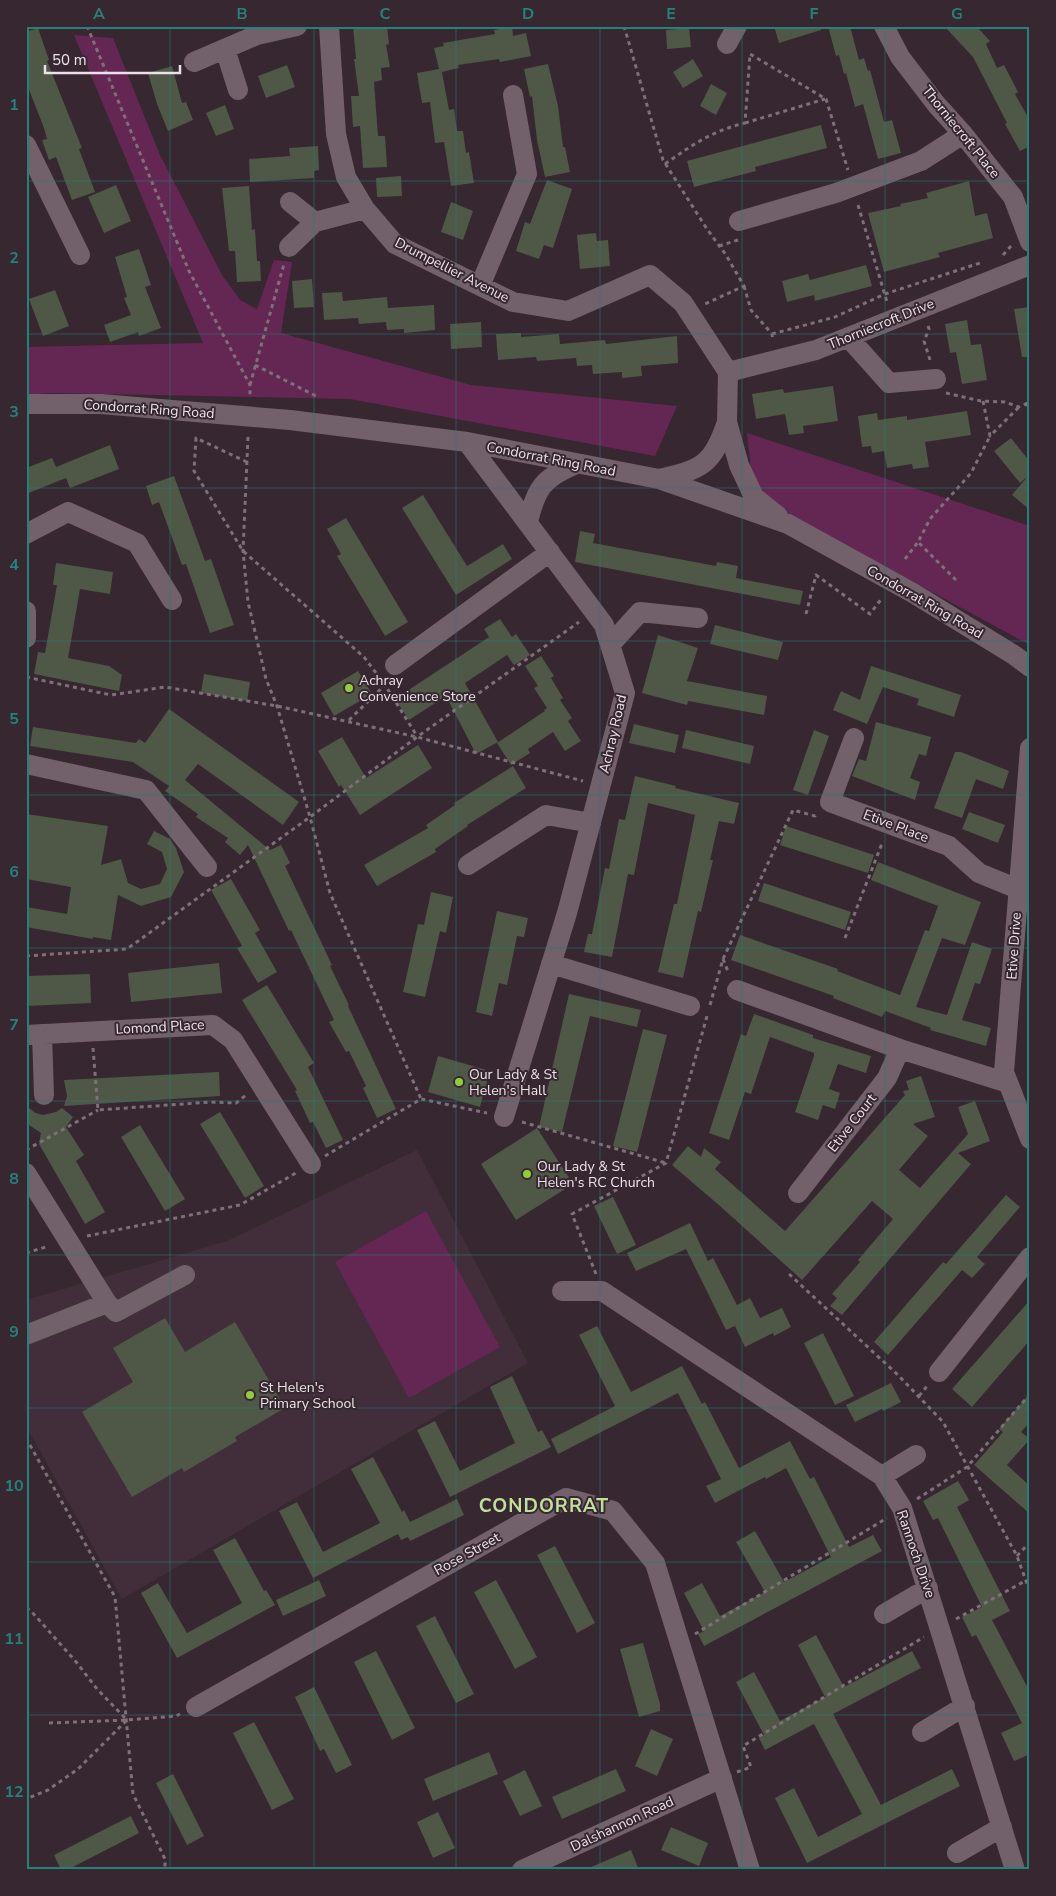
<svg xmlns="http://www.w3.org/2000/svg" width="1056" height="1896" font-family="'Nunito Sans',sans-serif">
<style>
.built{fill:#422d3b}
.green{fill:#642754}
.building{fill:#4f5746}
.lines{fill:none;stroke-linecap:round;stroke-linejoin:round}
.path{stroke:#7e7079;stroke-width:3;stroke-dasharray:4 4;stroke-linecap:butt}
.minor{stroke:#72606b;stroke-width:20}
.grid{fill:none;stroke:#25817a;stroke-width:1;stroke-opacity:0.55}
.poi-dot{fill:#96cc39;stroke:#362731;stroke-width:2}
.labels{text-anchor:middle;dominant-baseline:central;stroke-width:4;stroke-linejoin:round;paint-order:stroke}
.street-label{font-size:14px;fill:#ece1e8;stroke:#362731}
.poi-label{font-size:14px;fill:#ece1e8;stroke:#362731;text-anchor:start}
.district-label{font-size:19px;font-weight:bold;letter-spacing:1px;fill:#c0e098;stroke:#362731}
.neatline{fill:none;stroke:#25817a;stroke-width:2}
.grid-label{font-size:16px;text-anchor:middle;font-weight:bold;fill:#25817a}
</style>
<rect width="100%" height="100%" fill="#362731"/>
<!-- built -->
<path class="built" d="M417,1150L528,1363L122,1599L26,1426V1300L227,1241Z"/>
<!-- green -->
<path class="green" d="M74,35L113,38L160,155L222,275L240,300L257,309L274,260L292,262L281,333L471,385L677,406L655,456L350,399L50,393L26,395V347L203,343Z
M747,433L1030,526V645L754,496Z
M426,1211L500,1347L409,1398L335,1262Z"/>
<!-- building -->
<path class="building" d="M353,26H387L389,44L386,45L390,67L381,68L382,80L374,82L378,136H385L387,167L363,168L360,126L353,127L351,96H359L354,59H356Z
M774,26H821V30L779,43Z
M828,26H850L859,60L864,58L868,71L870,70L884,122L892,120L901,153L878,159L863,104L855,107L846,73L844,74L839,55L836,56Z
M944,26H976L990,41L986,44L997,68L1004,65L1018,92L1015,94L1030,121V146L1020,151L1005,124L1007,123L973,57Z
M512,27L513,36L526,33L531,56L500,62L499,59L458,65L459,68L442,72L449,110L454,109L457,131H463L466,153L469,152L474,183L451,186L444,142L435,143L430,102L422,103L417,73L439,69L434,48L444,46L443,43L495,34L494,30Z
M38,28L49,60L47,61L82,148L79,149L95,192L72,200L56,157L49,160L42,140L47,139L44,128L26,82V32Z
M689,28L691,47L667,49L666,30Z
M693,59L703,76L683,88L673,72Z
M548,64L558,106L563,147H565L570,172L545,177L537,140L532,96L530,97L524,69Z
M287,65L295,87L266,98L258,76Z
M172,66L182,103L186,102L193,120L168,131L157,104L148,73Z
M711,84L727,93L716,115L700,106Z
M225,105L234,129L216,136L206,113Z
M821,125L827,148L755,167L756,171L694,187L687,161Z
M318,146L319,170L314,171V178L250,182L249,159L290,156L289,148Z
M401,176L402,196L377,197L376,178Z
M547,180L572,189L553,248L544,245L539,259L516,251L525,222L530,224Z
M969,181L975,216L987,213L993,238L938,253L940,257L884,272L868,213L901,206L900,204L928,198L926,193Z
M116,185L131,221L104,233L88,197Z
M249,186L252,230L255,229L257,261H260L261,281L237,282L235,251H229L222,188Z
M451,202L473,211L463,240L441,232Z
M596,233L597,241L608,240L610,266L580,269L577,235Z
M139,249L151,285L145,287L161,328L139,336L138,332L110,342L104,325L131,315L124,298L127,297L115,257Z
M866,265L872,286L815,301L814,295L787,302L782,281L808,274L810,280Z
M312,279L314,307L294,308L292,281Z
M55,290L69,326L43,336L29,299Z
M342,292L343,301L387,297L388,308L434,305L435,330L404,333V329L387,330L386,322L359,324L358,318L324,320L322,293Z
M1030,307V357H1022L1014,309Z
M967,320L971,345L981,344L987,380L962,384L956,352L950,353L945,324Z
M481,322L482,347L451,349L450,324Z
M521,333V337L559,334L560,344L605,340L606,344L677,336L678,363L641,366L642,376L622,378V372L593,374L592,365L577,366L576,358L537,361L536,357L498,360L496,334Z
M833,386L838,421L803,426L804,433L789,435L785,414L756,419L752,394L783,389L784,393Z
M967,411L971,435L925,442L929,467L913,469L912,464L887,468L884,451L872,453L871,446L862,447L858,416L877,413L878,420L907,416V420Z
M1011,438L1030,462V510L1012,495L1027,477L1020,483L994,451Z
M110,445L119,469L70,488L66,478L26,494V468L52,458L56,467Z
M174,476L205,561L211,559L234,625L210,633L186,564L182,565L159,502L152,505L146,486Z
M423,495L467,566L503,544L512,559L456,595L402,508Z
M346,518L408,622L385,636L337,556L341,554L327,529Z
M580,531L595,534L593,543L716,566L717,562L738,566L736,578L803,591L800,605L575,562Z
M56,563L113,572L110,594L80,589L68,658L109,666L122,675L119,691L34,674L38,652L45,653L57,585H53Z
M500,619L512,637L516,634L530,655L514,665L507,655L465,683L498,742L476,754L446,696L409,720L395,699L489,637L484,629Z
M715,625L783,642L778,660L710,644Z
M658,635L698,648L687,681L767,696L764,715L688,701L687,705L642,693Z
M541,656L554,676L551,678L563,698L560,700L572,718L568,721L581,741L565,751L553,732L528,749L530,753L511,765L497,743L545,711L544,710L547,708L534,688L538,686L525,666Z
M871,666L961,695L954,717L917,705L919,699L883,687L867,724L833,710L841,691L860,700Z
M358,671L372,694L334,716L321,693Z
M204,674L250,682L247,701L201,693Z
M169,709L299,802L283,825L198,764L185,780L270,850L281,845L290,863L285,866L332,965L330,966L349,1005L348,1006L396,1109L377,1118L363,1088L366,1086L349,1051L346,1052L329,1022L334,1020L291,930L289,931L248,845L240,855L225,842L228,838L196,817L198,814L165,791L169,786L133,762L30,746L33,727L136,743L139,739L145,743Z
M876,722L931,737L926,756L919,754L910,778L920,782L915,800L852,776L859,759L866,761Z
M634,724L679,735L675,753L629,743Z
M686,730L754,746L750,764L682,748Z
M814,730L829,736L808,795L793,790Z
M342,737L366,778L418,745L432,768L360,815L341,785L339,787L318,751Z
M955,752H961L1009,771L1003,789L976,779L962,818L934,808Z
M513,766L526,788L467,825L468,826L435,849L436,852L377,886L364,865L428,828L426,825L455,805L454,803Z
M635,776L676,786L675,788L739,803L734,824L719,821L710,860H713L701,912L698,911L683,978L658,972L674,904H677L695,815L676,810L648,803L634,875L628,874L612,957L584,952L588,934H592L605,868L609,869L619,819L625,820Z
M969,812L1005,825L998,843L962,829Z
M26,814L108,826L101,865L121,859L128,883L141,889L160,884L167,869L162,852L147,844L154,831L170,839L176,848L184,872L171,897L141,906L118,895L111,940L93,937V939L26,927V907L67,914L71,887L26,879Z
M786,826L874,855L868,873L780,845Z
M878,862L981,902L965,945L942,938L916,1007L947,1015L972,942L992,949L980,984L975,983L962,1020L991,1028L986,1046L930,1030L931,1028L885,1011L882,1017L833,998L834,996L731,960L740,935L838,969L837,971L900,995L925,930L929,931L938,906L871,880Z
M231,879L260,930L255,933L277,972L258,983L237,948L242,946L211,890Z
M764,883L851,912L845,930L758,901Z
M431,892L453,897L446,933L440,931L425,997L403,992L418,924L424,925Z
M497,911L528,918L524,937L517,936L507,985L499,983L492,1016L476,1012Z
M219,963L222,993L131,1002L128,973Z
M90,974L91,1003L26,1006V976Z
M267,985L314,1063L308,1067L343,1140L326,1148L313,1122L310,1123L295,1091L297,1090L242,1000Z
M569,994L641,1010L637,1027L590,1016L562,1132L539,1127Z
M754,1014L813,1035V1038L871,1056L866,1073L838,1064L829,1089L840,1093L835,1109L823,1105L818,1120L795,1112L814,1056V1053L770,1037L751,1094L745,1092L729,1140L709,1133L741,1034L746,1036Z
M643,1029L667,1035L637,1152L613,1146Z
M438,1056L490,1071L480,1107L428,1092Z
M219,1072L220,1096L64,1106L67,1096L64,1080Z
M921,1076L935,1117L913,1124L928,1136L899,1170L920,1188L968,1134L958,1107L975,1101L990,1141L958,1153L971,1164L842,1315L830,1306L837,1298L832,1294L860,1262L858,1260L893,1219L872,1201L802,1280L720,1206L672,1165L688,1146L701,1157L704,1148L721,1162L715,1169L785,1231L905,1095L903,1091L909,1090L906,1081Z
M26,1106L36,1113L43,1115L56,1112L62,1108L73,1117L66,1127L84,1155L76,1161L105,1212L85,1224L39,1144L41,1133L26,1123Z
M220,1112L264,1186L245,1198L200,1124Z
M140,1125L185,1199L165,1211L121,1137Z
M537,1128L573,1184L516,1220L481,1164Z
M1006,1195L1020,1207L977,1257L985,1264L972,1278L962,1270L888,1355L874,1342L943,1262L946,1264Z
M613,1197L636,1245L617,1254L594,1206Z
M690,1223L708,1261L713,1258L737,1305L750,1298L760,1318L782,1308L791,1327L774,1336L773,1333L745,1347L735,1326L726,1330L686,1249L636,1271L627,1253Z
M1030,1300V1340L972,1407L952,1389Z
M165,1318L185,1352L235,1322L285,1408L235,1437L237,1441L184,1472L182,1468L132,1497L82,1412L133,1382L113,1348Z
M597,1326L631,1392L682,1366L702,1404L705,1402L739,1468L790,1441L810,1479L814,1477L849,1547L873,1535L882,1551L704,1646L698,1634L704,1631L684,1593L702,1583L720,1616L765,1592L736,1542L755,1531L784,1582L831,1557L786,1468L766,1479L765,1477L715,1503L706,1486L721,1479L678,1393L558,1454L551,1439L615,1406L579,1335Z
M823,1333L854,1396L835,1405L804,1343Z
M512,1376L538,1432L542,1430L551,1447L450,1497L417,1430L435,1421L460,1471L515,1443L490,1387Z
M891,1383L901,1402L883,1411L882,1409L855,1422L846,1405Z
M1030,1393V1422L1021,1432L1030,1439L1007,1465L1030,1486V1514L974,1465L1003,1432L999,1429Z
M373,1457L402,1512L404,1510L410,1522L457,1499L464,1515L410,1541L408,1537L401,1540L398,1534L313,1578L279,1511L297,1502L323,1552L380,1523L351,1469Z
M958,1481L969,1500L957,1507L1010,1611L992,1620L1030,1692V1754L1014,1761L1001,1733L1022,1723L976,1635L972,1637L962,1617L982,1607L938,1518L933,1520L923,1501Z
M235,1538L264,1591L266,1590L275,1605L177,1658L141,1593L158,1583L187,1633L242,1603L213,1550Z
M555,1546L595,1623L577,1633L537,1555Z
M319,1580L326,1596L283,1616L276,1600Z
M496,1580L537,1657L515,1669L474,1592Z
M435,1616L474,1694L456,1703L416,1626Z
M816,1635L844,1687L912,1651L921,1668L833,1714L881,1805L952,1769L960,1786L807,1863L775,1798L794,1788L818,1837L862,1814L814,1724L765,1750L759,1738L764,1735L736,1682L754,1672L780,1721L825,1697L798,1645Z
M643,1643L660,1704V1711L639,1717L620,1649Z
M376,1651L415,1728L392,1740L354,1662Z
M314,1687L352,1765L336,1773L324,1749L320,1751L295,1697Z
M254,1722L294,1799L272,1810L233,1733Z
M651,1729L673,1739L657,1776L635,1766Z
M489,1752L498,1774L433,1801L424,1779Z
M616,1769L626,1791L562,1819L552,1797Z
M525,1770L542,1806L520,1816L503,1781Z
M173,1774L204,1836L187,1845L156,1783Z
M438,1812L455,1848L433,1858L417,1822Z
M131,1816L139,1833L67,1870H61L54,1855Z
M671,1827L708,1843L699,1866L661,1850Z
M631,1850L639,1870H584Z"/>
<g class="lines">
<!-- path -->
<path class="path" d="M87,26L189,271L250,385V397
M624,26L663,160L707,229L726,255L744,286L705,304
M1028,26L1030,28
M745,123L825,99
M665,164C692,145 712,131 745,123L750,54L826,99L848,170
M858,205L887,302
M719,246L738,240
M1003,255L1012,245
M744,286L751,310L772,334L773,341
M928,326L929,329L924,341L930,360
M772,334L835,317L885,294L980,263
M255,365L316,396
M250,385L284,264
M946,393L981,401L1005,402L1019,407L1030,402
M983,401L990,436L1019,407
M1026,404L1030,408
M248,437L243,551L248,602L266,679L277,706L310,817L330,893L421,1099
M247,462L196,438L194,471L243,551L364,657L385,685L417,736
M905,559L918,542
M956,580L918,542L930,519L971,473L990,436
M806,614L816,575L870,614L882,598
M26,677L111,695L165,687L277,706L417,737L583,781
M349,720L386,684
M845,938L883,841
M26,956L127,949L310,817L417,737L579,622
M723,959L729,974
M710,1005L723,959L793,810L815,816L817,814
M93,1048L98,1110L211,1102L236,1103L246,1095
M522,1122L666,1163
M26,1150L98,1110
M325,1156L421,1099L487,1113
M87,1236L240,1205L296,1173
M26,1253L49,1246
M596,1274L572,1214L666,1163L707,1016
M789,1274L898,1375L943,1422L1017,1556L1030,1592
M919,1396L928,1385
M26,1438L115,1597L133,1794L165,1859V1870
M917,1499L967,1467L1030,1394
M1017,1556L1030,1542
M26,1608L31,1611L77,1663L97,1689L127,1720L78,1769L48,1790L26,1799
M956,1619L1025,1581
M695,1634L887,1518
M49,1723L127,1720L176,1716L180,1714
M737,1772L751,1767L743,1746L924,1637"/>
<!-- minor -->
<path class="minor" d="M329,26L336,134L346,177L365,209L395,244L513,302L568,311L650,275L683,303L728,372L727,422L739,465L754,497L778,516
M884,26L900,57L936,104L963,134L1013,197L1030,242
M727,44L737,26
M225,49L238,90
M194,62L257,35L297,26
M26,145L80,255
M290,202L315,222
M739,221L836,193L921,161L963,134
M289,247L315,222L365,209
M480,286L527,174L513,95
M848,337L889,383L936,379
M728,372L816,350L1030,265
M26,404H101L290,420L467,442L659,479L788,524L913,593L1014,655L1030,667
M467,442L604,625L625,693L567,913L504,1117
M659,479C703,469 712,465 727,422
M528,522C536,488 543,478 576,464
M26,534L68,512L137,543L172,600
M26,611V638
M610,645L640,612L698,618
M395,665L550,552
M854,738L830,802L949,846L979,873L1018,889
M1030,748L1004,1072L1030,1139
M26,764L146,790L207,867
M468,865L546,815L591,823
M551,964L690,1006
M737,990L900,1049L1008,1083
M42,1034L44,1095
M26,1035L213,1025L233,1040L311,1164
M26,1173L107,1303
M798,1193L887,1078L900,1049
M562,1291H602L882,1476L902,1508L1015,1870
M26,1335L107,1303L116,1312L185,1275
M939,1372L1030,1257
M882,1476L916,1455
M884,1614L928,1588
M196,1707L566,1498L613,1511L655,1563L750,1870
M922,1732L965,1706
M957,1853L1002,1827
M522,1870L722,1778"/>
</g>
<!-- grid -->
<path class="grid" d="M170,26V1870M314,26V1870M456,26V1870M600,26V1870M742,26V1870M885,26V1870M26,181H1030M26,334H1030M26,488H1030M26,641H1030M26,795H1030M26,948H1030M26,1101H1030M26,1255H1030M26,1408H1030M26,1562H1030M26,1715H1030"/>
<!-- markers -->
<g class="poi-dot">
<circle cx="349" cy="688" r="5"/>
<circle cx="459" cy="1082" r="5"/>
<circle cx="527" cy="1174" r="5"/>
<circle cx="250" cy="1395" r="5"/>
</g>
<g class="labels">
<!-- street labels -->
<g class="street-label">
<text transform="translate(961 132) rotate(51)">Thorniecroft Place</text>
<text transform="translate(452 270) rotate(27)">Drumpellier Avenue</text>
<text transform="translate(881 324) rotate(-22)">Thorniecroft Drive</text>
<text transform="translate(149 409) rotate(4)">Condorrat Ring Road</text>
<text transform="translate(551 459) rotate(11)">Condorrat Ring Road</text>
<text transform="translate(925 602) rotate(30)">Condorrat Ring Road</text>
<text transform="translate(613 734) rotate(-77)">Achray Road</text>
<text transform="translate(896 826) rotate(21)">Etive Place</text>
<text transform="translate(1014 946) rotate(-86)">Etive Drive</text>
<text transform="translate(160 1027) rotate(-3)">Lomond Place</text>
<text transform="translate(852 1123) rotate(-52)">Etive Court</text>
<text transform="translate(467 1554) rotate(-29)">Rose Street</text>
<text transform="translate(916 1554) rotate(71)">Rannoch Drive</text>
<text transform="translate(622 1824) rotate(-25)">Dalshannon Road</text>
</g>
<!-- poi labels -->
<g class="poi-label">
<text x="359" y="680">Achray<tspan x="359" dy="16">Convenience Store</tspan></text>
<text x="469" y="1074">Our Lady &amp; St<tspan x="469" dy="16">Helen's Hall</tspan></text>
<text x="537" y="1166">Our Lady &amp; St<tspan x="537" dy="16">Helen's RC Church</tspan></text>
<text x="260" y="1387">St Helen's<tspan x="260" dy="16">Primary School</tspan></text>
</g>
<!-- district labels -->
<g class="district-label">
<text x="544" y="1506">CONDORRAT</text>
</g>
</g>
<!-- border -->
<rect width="1056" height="1896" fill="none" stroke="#362731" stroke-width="55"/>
<!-- scale -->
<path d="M45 65v8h135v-8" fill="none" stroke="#ece1e8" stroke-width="2.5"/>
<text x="52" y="65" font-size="15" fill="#ece1e8" stroke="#362731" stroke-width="4" paint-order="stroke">50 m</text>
<rect x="28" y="28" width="1000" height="1840" class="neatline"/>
<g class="grid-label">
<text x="99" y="19">A</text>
<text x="242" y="19">B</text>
<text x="385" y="19">C</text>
<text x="528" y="19">D</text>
<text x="671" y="19">E</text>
<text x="814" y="19">F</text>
<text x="957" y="19">G</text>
<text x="14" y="110">1</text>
<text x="14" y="263">2</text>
<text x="14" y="417">3</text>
<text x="14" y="570">4</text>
<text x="14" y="724">5</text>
<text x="14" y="877">6</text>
<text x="14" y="1030">7</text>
<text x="14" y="1184">8</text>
<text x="14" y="1337">9</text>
<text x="14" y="1491">10</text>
<text x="14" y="1644">11</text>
<text x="14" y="1797">12</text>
</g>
</svg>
